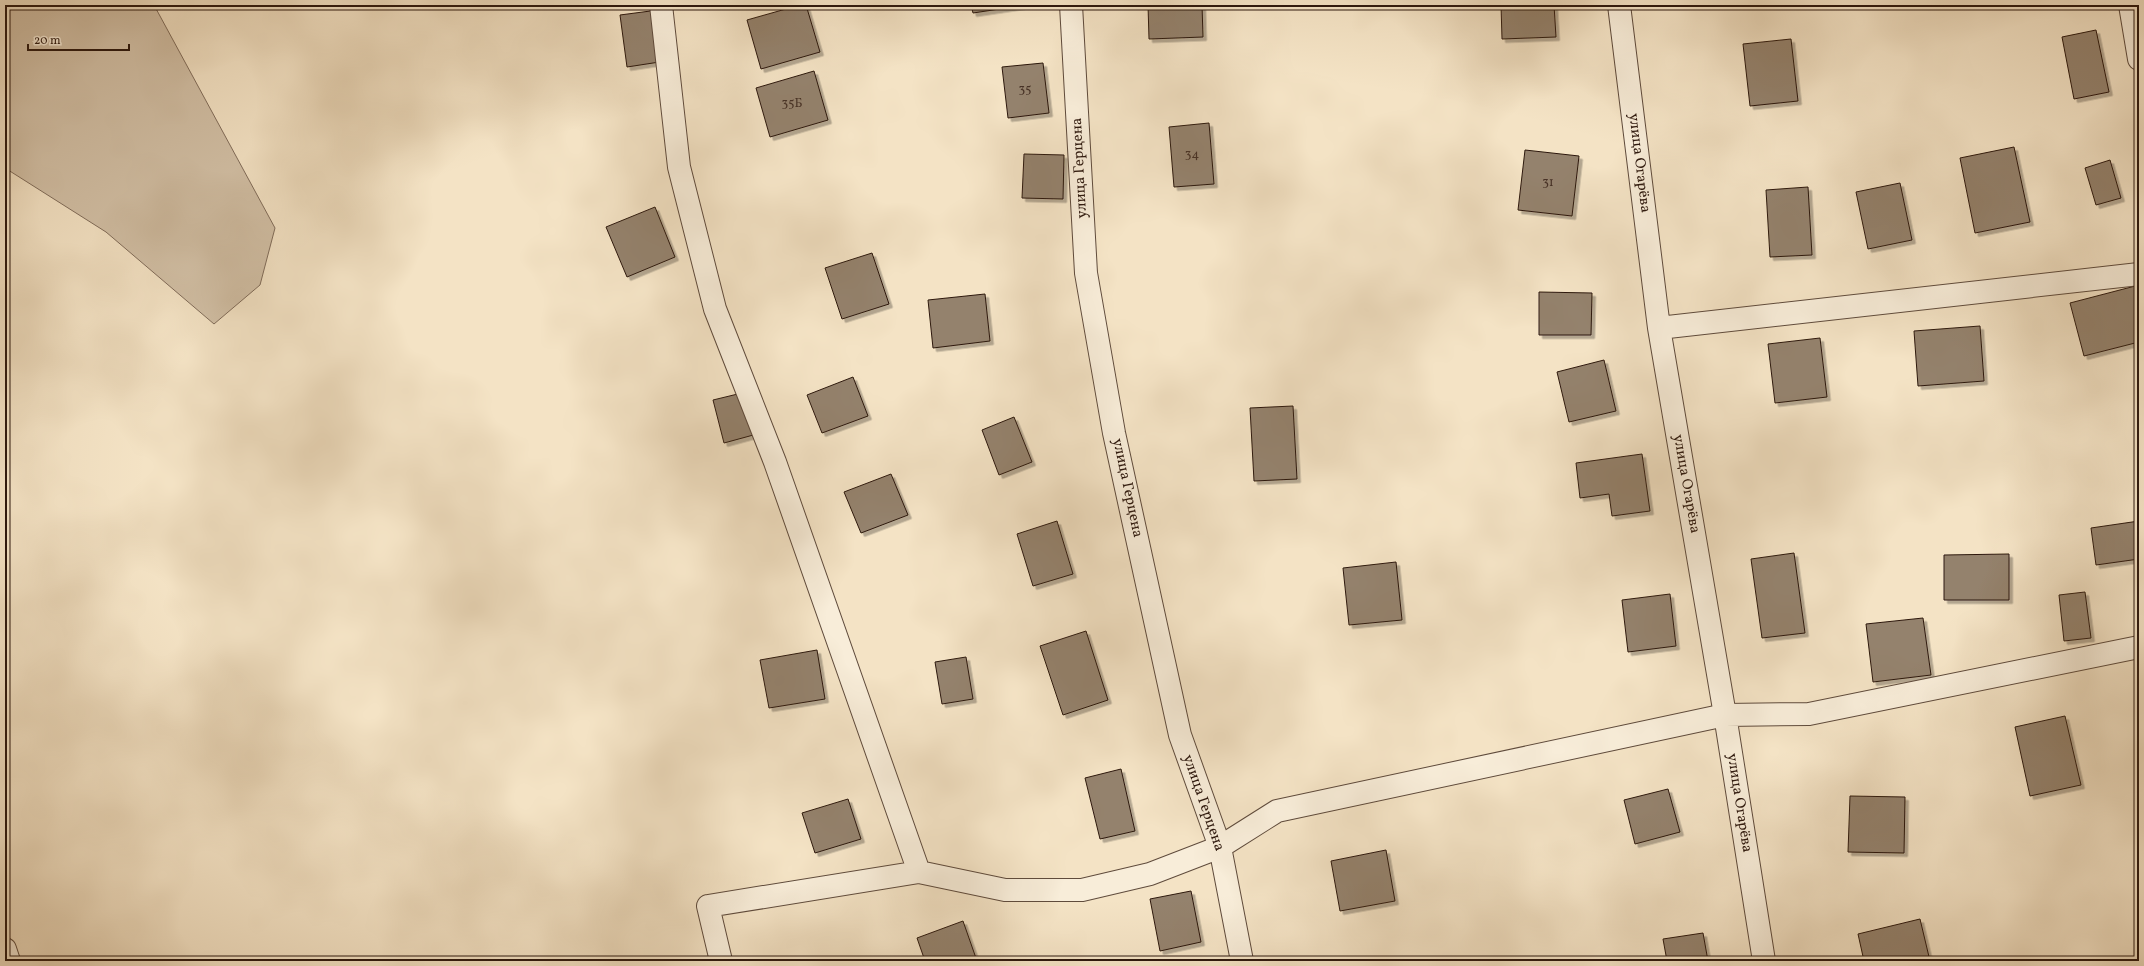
<svg xmlns="http://www.w3.org/2000/svg" width="2144" height="966" font-family="Vollkorn,serif">
<style>
.green{fill:#d2c0a6;stroke:#806c5a}
.building{fill:#94826d;stroke:#2d180e;filter:url(#shadow)}
.lines{fill:none;stroke-linecap:round;stroke-linejoin:round}
.minor-casing{stroke:#5f4b3c;stroke-width:24}
.minor{stroke:#f8edd9;stroke-width:22}
.labels{text-anchor:middle;dominant-baseline:central;stroke-width:3;stroke-linejoin:round;paint-order:stroke}
.number-label{font-size:13px;fill:#473226}
.street-label{font-size:15px;fill:#2d180e;stroke:#f8edd9}
</style>
<defs>
<filter id="shadow"><feDropShadow dx="3.5" dy="3.5" stdDeviation="0" flood-color="#0004"/></filter>
</defs>
<rect width="100%" height="100%" fill="#f4e3c5"/>
<filter id="stains"><feTurbulence type="fractalNoise" baseFrequency=".005" numOctaves="4"/><feColorMatrix values="0 0 0 0 .2 0 0 0 0 .09 0 0 0 0 .02 0 0 0 .5 -.17"/></filter>
<radialGradient id="worn" r=".72"><stop offset=".6" stop-color="#630" stop-opacity="0"/><stop offset="1" stop-color="#630" stop-opacity=".3"/></radialGradient>
<!-- green -->
<path class="green" d="M5,5H154L275,228L260,285L214,324L106,232L5,168Z"/>
<!-- building -->
<path class="building" d="M800,5H806L820,52L761,69L747,20Z
M971,5H1026L973,13Z
M1148,5H1202L1203,37L1149,39Z
M1501,5H1554L1556,37L1502,39Z
M658,10L666,61L627,67L620,15Z
M2096,30L2109,92L2074,99L2062,37Z
M1791,39L1798,101L1750,106L1743,44Z
M1043,63L1049,113L1008,118L1002,67Z
M814,71L828,120L770,137L756,88Z
M1209,123L1214,184L1174,187L1169,127Z
M2014,147L2030,222L1975,233L1960,158Z
M1525,150L1579,156L1572,216L1518,210Z
M1024,154L1064,155L1063,199L1022,198Z
M2110,160L2121,198L2096,205L2085,168Z
M1900,183L1912,240L1868,249L1856,192Z
M1808,187L1812,255L1770,257L1766,190Z
M655,207L675,257L627,277L606,227Z
M872,253L889,304L842,319L825,268Z
M2139,285V342L2084,356L2070,303Z
M1539,292L1592,293L1591,335H1539Z
M985,294L990,341L933,348L928,300Z
M1980,326L1984,381L1918,386L1914,331Z
M1820,338L1827,397L1775,403L1768,344Z
M1604,360L1616,411L1569,422L1557,372Z
M853,377L868,416L822,433L807,395Z
M746,392L757,434L724,443L713,400Z
M1293,406L1297,479L1254,481L1250,408Z
M1014,417L1032,462L999,475L982,430Z
M1642,454L1650,511L1612,516L1609,494L1580,498L1576,463Z
M891,474L908,515L861,533L844,492Z
M1057,521L1073,574L1033,586L1017,534Z
M2139,521V559L2096,565L2091,528Z
M1794,553L1805,633L1762,638L1751,559Z
M2009,554V600H1944V555Z
M1396,562L1402,620L1349,625L1343,568Z
M2085,592L2091,638L2064,641L2059,595Z
M1670,594L1676,646L1628,652L1622,600Z
M1923,618L1931,675L1873,682L1866,624Z
M1086,631L1108,700L1063,715L1040,646Z
M817,650L825,699L769,708L760,660Z
M966,657L973,699L942,704L935,662Z
M2065,716L2081,785L2030,796L2015,727Z
M1121,769L1135,831L1100,839L1085,778Z
M1668,789L1680,832L1635,844L1624,800Z
M1850,796L1905,797L1904,853L1848,852Z
M848,799L861,839L815,853L802,813Z
M1386,850L1395,901L1340,911L1331,861Z
M1191,891L1201,942L1160,951L1150,899Z
M1920,919L1930,961H1864L1858,934Z
M963,921L977,961H925L917,938Z
M1703,933L1708,961H1667L1663,939Z"/>
<g class="lines">
<defs>
<path id="minor" d="M661,5L679,167L715,309L775,462L919,872
M1071,5L1086,273L1114,433L1180,735L1220,847L1242,961
M1619,5L1659,328L1725,715L1764,961
M2130,5L2139,59
M1659,328L2139,274
M5,949L9,961
M721,961L708,906L919,872L1005,890H1082L1150,874L1220,847L1277,811L1725,715L1809,714L2139,647"/>
</defs>
<!-- minor casing -->
<use href="#minor" class="minor-casing"/>
<!-- minor -->
<use href="#minor" class="minor"/>
</g>
<g class="labels">
<!-- number labels -->
<g class="number-label">
<text x="1025" y="90">35</text>
<text x="792" y="104">35Б</text>
<text x="1192" y="155">34</text>
<text x="1548" y="183">31</text>
</g>
<!-- street labels -->
<g class="street-label">
<text transform="translate(1639 163) rotate(83)">улица Огарёва</text>
<text transform="translate(1080 168) rotate(-93)">улица Герцена</text>
<text transform="translate(1686 484) rotate(80)">улица Огарёва</text>
<text transform="translate(1127 488) rotate(78)">улица Герцена</text>
<text transform="translate(1203 803) rotate(71)">улица Герцена</text>
<text transform="translate(1739 803) rotate(81)">улица Огарёва</text>
</g>
</g>
<!-- margin -->
<rect width="2144" height="966" fill="none" stroke="#f4e3c5" stroke-width="20"/>
<rect x="6" y="6" width="2132" height="954" fill="none" stroke="#2d180e" stroke-width="2"/>
<rect x="10" y="10" width="2124" height="946" fill="none" stroke="#2d180e"/>
<!-- scale -->
<path d="M28 44v6h101v-6" fill="none" stroke="#2d180e" stroke-width="2"/>
<text x="34" y="44" font-size="12" fill="#2d180e" stroke="#f8edd9" stroke-width="3" paint-order="stroke">20 m</text>
<rect width="100%" height="100%" filter="url(#stains)"/>
<rect width="100%" height="100%" fill="url(#worn)"/>
</svg>
